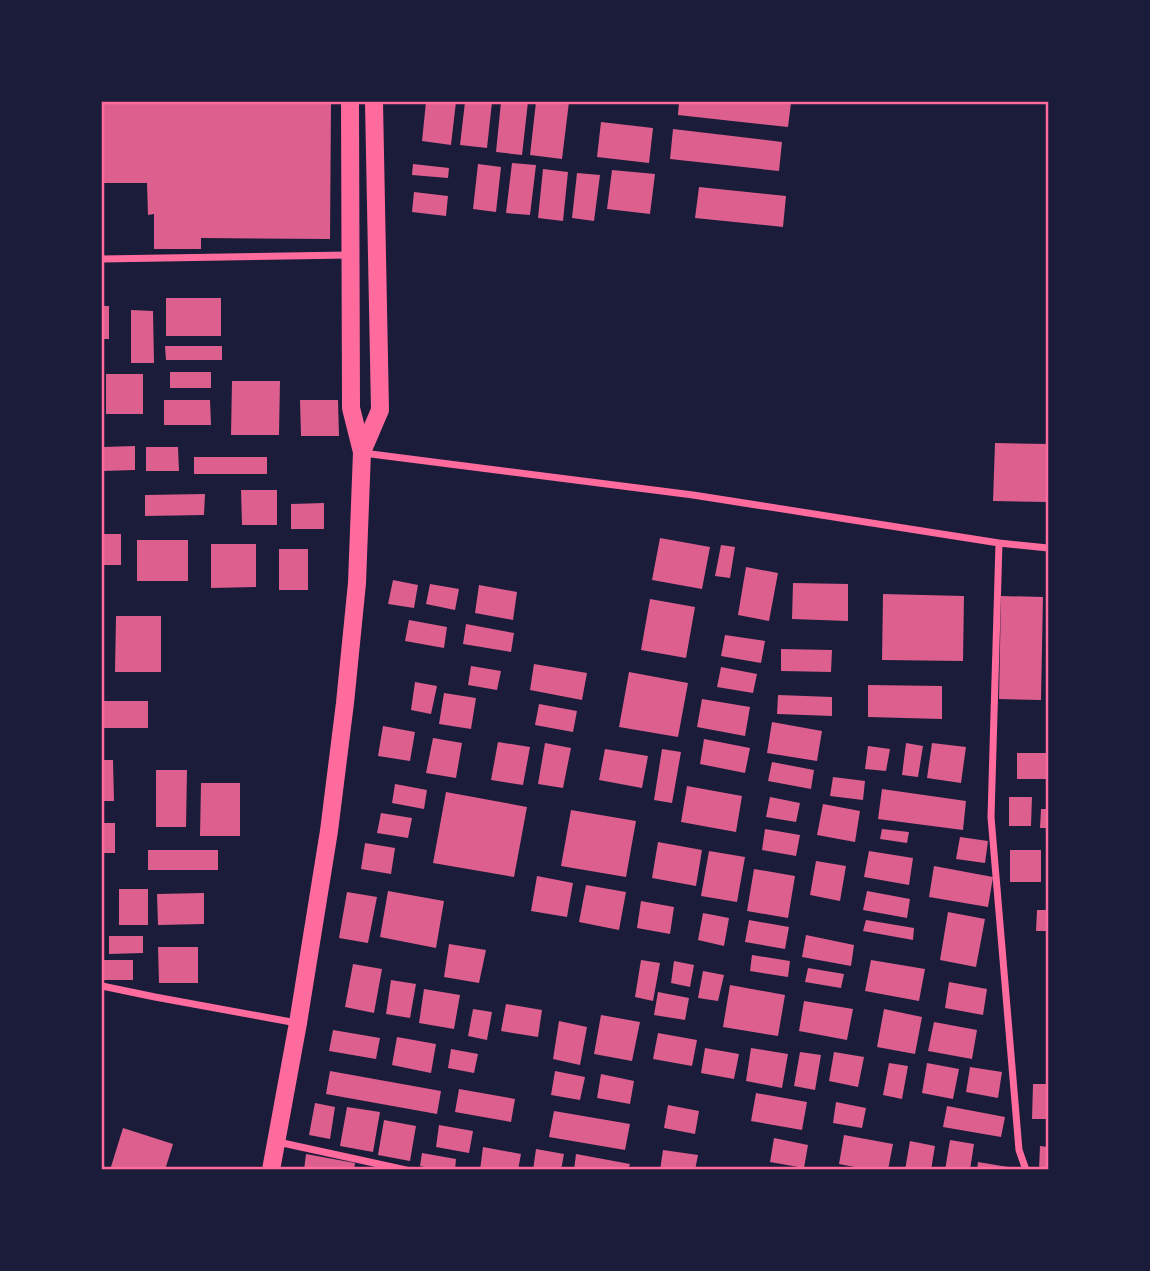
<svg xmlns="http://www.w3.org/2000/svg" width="1150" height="1271" font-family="Quicksand,sans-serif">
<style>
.building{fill:#dd5f8e}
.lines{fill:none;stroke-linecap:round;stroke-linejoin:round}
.minor{stroke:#ff6b9d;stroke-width:7}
.primary{stroke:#ff6b9d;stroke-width:18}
.neatline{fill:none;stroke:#ff6b9d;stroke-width:2.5}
</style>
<rect width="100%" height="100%" fill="#1b1b3a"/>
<!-- building -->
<path class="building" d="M102,102H331L330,239L201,238V249H154V214L148,215L147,183H102Z
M426,102H456L451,145L422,141Z
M465,102H492L487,148L460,145Z
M501,102H528L522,155L496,152Z
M536,102H569L562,159L530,155Z
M679,102H774L791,103L788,127L678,115Z
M601,122L653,128L649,163L597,157Z
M673,129L782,142L779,171L670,159Z
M512,163L536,165L530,215L506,213Z
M413,164L449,168L448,178L412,175Z
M478,164L501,167L496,212L473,209Z
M543,169L568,172L563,221L538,218Z
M612,170L655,174L650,214L607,209Z
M577,173L600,175L594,221L572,218Z
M699,187L786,196L783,227L695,218Z
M414,192L448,196L446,216L412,212Z
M166,298H221V336H166Z
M102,306H109V339H102Z
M131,310L153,311L154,363H131Z
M165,346H222V360H166Z
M170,372H211V388H170Z
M106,374H143V414H106Z
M232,381H280L279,435H231Z
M164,400H210L211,425H164Z
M300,400H338L339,436H301Z
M995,443L1048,444V502L993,501Z
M135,446V470L103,471V447Z
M146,447H178L179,471H146Z
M194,457H267V474H194Z
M241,490H277V525H242Z
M205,494L204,515L145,516V495Z
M324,503V529H291V504Z
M102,534H121V565H102Z
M660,538L710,547L702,589L652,580Z
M137,540H188V581H137Z
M211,544H256V587L211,588Z
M721,545L735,547L730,578L715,576Z
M279,549H308V590H279Z
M746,567L778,573L769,621L738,615Z
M393,580L418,585L414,608L388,604Z
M793,583L848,584V621L792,619Z
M430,584L459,589L455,610L426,604Z
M479,585L517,592L513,620L475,613Z
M883,594L964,596L963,661L882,660Z
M1001,596L1043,597L1041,700L999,699Z
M650,599L695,607L686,658L641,650Z
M116,616H161V672H115Z
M409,620L447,627L444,648L405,641Z
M466,624L514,633L511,652L463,644Z
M725,635L765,641L761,663L721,656Z
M781,649L832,650L831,672L781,671Z
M534,664L587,673L582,700L530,690Z
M471,666L501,671L497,690L468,685Z
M721,667L757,674L753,693L717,687Z
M629,672L688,683L678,737L619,727Z
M415,682L437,686L431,714L411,710Z
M868,685L942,686V719L868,717Z
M444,693L476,698L471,729L439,724Z
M778,695L832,697V716L777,714Z
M702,699L750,707L745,736L697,727Z
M102,701H148V728H102Z
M539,704L577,711L573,732L535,725Z
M772,722L822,731L817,761L767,753Z
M383,726L415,732L410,761L378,756Z
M433,738L462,743L456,778L426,773Z
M704,739L750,748L745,773L700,764Z
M498,742L530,747L523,785L491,780Z
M545,743L571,748L563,788L538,784Z
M906,743L923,746L918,777L902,775Z
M932,743L966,747L961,783L927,778Z
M868,746L890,749L886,771L865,769Z
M605,749L648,756L642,788L599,780Z
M662,749L681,752L672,803L654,800Z
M1017,753H1048V779H1017Z
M102,760H113L114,801H102Z
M772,762L814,770L811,789L768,781Z
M156,770H187L186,827H156Z
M833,777L865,781L863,800L830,796Z
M201,783H240V836H200Z
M395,784L427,790L424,809L392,803Z
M687,786L742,796L736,832L681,822Z
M882,789L966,801L963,830L878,819Z
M446,792L527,807L514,877L433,863Z
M770,797L800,803L796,822L766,817Z
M1009,797H1032L1031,826H1009Z
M823,804L860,811L855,842L817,835Z
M1041,809H1048V828H1040Z
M571,810L636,821L626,877L561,866Z
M381,813L412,818L408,838L377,833Z
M102,823H115V853H102Z
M765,829L800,835L796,856L762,850Z
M882,829L909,832L907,843L880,839Z
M960,837L988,841L985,863L956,859Z
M658,842L702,850L696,886L652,878Z
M365,843L395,848L391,874L361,869Z
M148,850H218V870H148Z
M1010,850H1041V882H1010Z
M709,851L745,857L737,902L701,896Z
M869,851L913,858L909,885L864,877Z
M816,861L846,866L840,901L810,895Z
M934,866L993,877L988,907L929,897Z
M754,869L795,876L788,918L747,911Z
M537,876L573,883L567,917L531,911Z
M586,885L626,892L619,930L579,922Z
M119,889H148V925H119Z
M388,891L444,901L436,948L380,937Z
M867,891L910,899L907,918L863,910Z
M347,892L377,897L368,943L339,938Z
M204,893V924L158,925L157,894Z
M641,901L674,907L670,934L637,928Z
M1037,910H1048V931H1036Z
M948,912L985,919L976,967L940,960Z
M703,913L729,918L724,946L698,940Z
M749,920L789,927L785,949L745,942Z
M866,920L914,928L913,940L863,931Z
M806,935L854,945L851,966L802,957Z
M109,936H143V953L109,954Z
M449,944L486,950L479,983L444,977Z
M158,947H198V983H159Z
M752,955L790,961L788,977L750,971Z
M102,960H133V980H102Z
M641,960L660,963L653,1001L635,997Z
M871,960L925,969L919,1001L865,991Z
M674,961L694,965L690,987L671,983Z
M353,964L382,969L374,1013L345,1007Z
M808,968L844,974L841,988L805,982Z
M703,971L724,975L718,1001L698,998Z
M391,980L416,984L410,1018L386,1014Z
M949,982L987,989L983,1015L945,1008Z
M730,985L785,995L778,1036L723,1027Z
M424,989L460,995L454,1029L419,1023Z
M658,992L689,998L685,1020L654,1015Z
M804,1001L853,1009L847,1040L799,1031Z
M506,1004L542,1010L538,1037L501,1031Z
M473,1009L492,1012L487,1040L468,1036Z
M884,1009L922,1017L915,1054L877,1047Z
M601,1015L640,1022L632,1061L594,1054Z
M559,1021L587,1027L580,1065L553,1059Z
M934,1022L977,1030L972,1059L928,1051Z
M333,1030L380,1038L376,1059L329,1051Z
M658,1033L697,1040L692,1066L653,1059Z
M397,1037L436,1044L431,1073L392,1065Z
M705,1048L739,1054L734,1079L701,1073Z
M751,1048L788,1054L782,1088L746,1081Z
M451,1049L478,1054L474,1073L448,1068Z
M800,1052L821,1055L815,1090L794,1086Z
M834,1052L864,1057L858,1087L829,1081Z
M889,1063L908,1066L902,1099L883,1095Z
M927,1063L959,1069L953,1099L922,1093Z
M970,1067L1002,1072L998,1098L966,1092Z
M330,1071L441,1091L437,1114L326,1094Z
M555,1071L585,1077L580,1100L551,1095Z
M601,1074L634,1081L630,1104L597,1098Z
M1033,1084H1048V1119H1032Z
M459,1089L515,1099L511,1122L455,1112Z
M756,1093L807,1102L802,1130L751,1121Z
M836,1102L866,1108L862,1128L833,1123Z
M315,1103L335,1107L330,1139L309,1135Z
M668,1105L699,1111L695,1134L664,1128Z
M947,1106L1005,1117L1001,1137L943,1127Z
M347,1107L380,1112L373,1152L340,1146Z
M554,1111L630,1124L625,1150L549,1137Z
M384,1120L416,1126L410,1161L378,1155Z
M439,1125L473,1131L469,1153L436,1147Z
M123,1128L173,1144L165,1170H110Z
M844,1135L893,1144L888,1170H871L839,1164Z
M774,1138L808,1145L804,1168L770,1162Z
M950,1140L974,1144L970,1170H945Z
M910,1141L935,1146L931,1170H905Z
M1040,1146L1048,1147V1170H1039Z
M483,1147L521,1154L518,1170H480Z
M536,1149L564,1154L561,1170H533Z
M663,1150L698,1155L695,1170H660Z
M422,1153L456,1159L455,1170H438L420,1166Z
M306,1154L355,1163L354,1170H304Z
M576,1154L630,1164L628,1170H574Z
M978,1162L1008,1167V1170H977Z"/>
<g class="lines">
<!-- minor -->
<path class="minor" d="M102,259L349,255
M363,453L693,495L999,543L1048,548
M999,543L991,817L1019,1150L1026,1170
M102,986L155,997L297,1023
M278,1142L406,1170"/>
<!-- primary -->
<path class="primary" d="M362,452L380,410L374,102
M271,1170L298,1023L329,831L345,703L357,583L362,452L351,408L350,102"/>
</g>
<!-- border -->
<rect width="1150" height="1271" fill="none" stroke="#1b1b3a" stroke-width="206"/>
<rect x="103" y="103" width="944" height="1065" class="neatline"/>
</svg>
